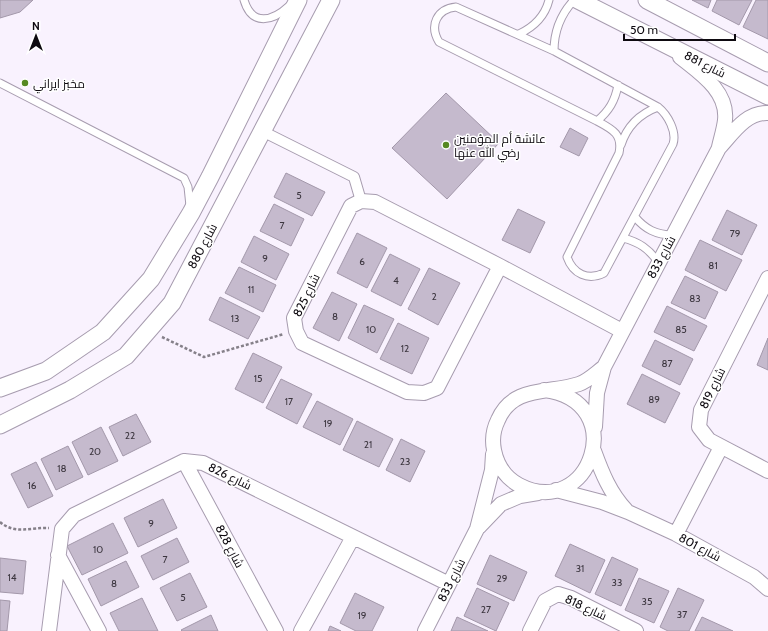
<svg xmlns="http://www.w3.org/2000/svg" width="768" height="631" font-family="Cabin,Cairo,sans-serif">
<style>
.building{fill:#c5bacd;stroke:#a398aa}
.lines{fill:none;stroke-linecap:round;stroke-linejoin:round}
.service-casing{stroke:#a79caf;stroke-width:9}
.pedestrian-casing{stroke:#a79caf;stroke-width:12}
.minor-casing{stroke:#a79caf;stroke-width:16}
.tertiary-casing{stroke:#a79caf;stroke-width:19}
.path{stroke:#858089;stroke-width:2.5;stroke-dasharray:3 2;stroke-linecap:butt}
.service{stroke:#fff;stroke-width:7}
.pedestrian{stroke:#fff;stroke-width:10}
.minor{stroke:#fff;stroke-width:14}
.tertiary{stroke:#fff;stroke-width:17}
.poi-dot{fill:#568921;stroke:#fff;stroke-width:1.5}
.labels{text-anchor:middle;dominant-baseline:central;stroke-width:3;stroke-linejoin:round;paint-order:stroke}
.number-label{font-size:10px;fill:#3c363f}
.street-label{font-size:12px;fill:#0e0a10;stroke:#fff}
.poi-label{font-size:12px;fill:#0e0a10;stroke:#fff;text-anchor:start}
</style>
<rect width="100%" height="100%" fill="#f9f2fe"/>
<!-- building -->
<path class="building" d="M0,0H33L20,12L0,18Z
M692,0H711L708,8Z
M717,0H752L739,25L712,11Z
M756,0H768V39L743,27Z
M446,93L499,143L447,199L392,148Z
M570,128L588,138L579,156L560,147Z
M286,173L325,192L312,216L274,197Z
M274,204L304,219L291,246L260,231Z
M518,209L545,222L530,253L502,240Z
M727,210L757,225L742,255L712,240Z
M357,233L387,248L367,288L337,273Z
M254,236L289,254L276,280L241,262Z
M700,240L742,260L726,291L685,270Z
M390,254L420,269L401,306L371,291Z
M239,267L276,285L263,312L225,293Z
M429,268L460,283L438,325L408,309Z
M685,276L718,292L705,319L671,303Z
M332,292L357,304L339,341L313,328Z
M220,297L260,317L248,339L209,320Z
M364,305L394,319L377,353L348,338Z
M667,306L707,326L694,351L654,332Z
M398,323L429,338L412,374L380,359Z
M768,338V370L757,365Z
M655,340L693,359L680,385L642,366Z
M253,353L282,367L263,403L235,389Z
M642,374L680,393L665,423L627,404Z
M281,379L312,394L297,424L266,408Z
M317,401L353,419L340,445L303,427Z
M136,414L151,442L123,456L109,427Z
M357,421L393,439L379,467L343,450Z
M101,427L118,461L88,475L72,442Z
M401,439L425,451L410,482L386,470Z
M68,446L83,477L56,490L41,459Z
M36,462L53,496L28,508L11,474Z
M163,499L177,528L138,547L124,518Z
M113,523L128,553L82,575L67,546Z
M177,538L189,562L153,580L141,556Z
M570,544L605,560L590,593L555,576Z
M490,555L527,572L514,601L477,584Z
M612,557L638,569L621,606L595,594Z
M0,558L26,561L23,594L0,592Z
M126,561L139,587L101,606L88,579Z
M190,573L207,607L177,621L160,588Z
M639,578L669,591L654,623L625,610Z
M477,588L509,603L496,631L464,616Z
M678,588L704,600L689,631H668L660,627Z
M355,593L384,607L372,631H356L340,623Z
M142,598L158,631H119L110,613Z
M0,600L10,601L7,631H0Z
M211,615L218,631H182L181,630Z
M457,617L488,631H451Z
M702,617L733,631H695Z
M330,626L341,631H328Z"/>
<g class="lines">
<defs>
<path id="service" d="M244,0C252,27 273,21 289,6
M456,7L554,51L658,107C668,115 677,132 673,144L604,273C588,281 573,274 567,257L619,153C623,134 612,129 597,121L439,42C429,25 437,9 456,7Z
M519,34C534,27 545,16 549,0
M554,51C554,30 561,14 574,0
M0,83L184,178L188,187L190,206
M597,121C609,111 615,101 618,85
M621,145C627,126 639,114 658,107
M635,217C645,229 656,235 673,235
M623,238C639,242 649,249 658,262"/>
<path id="pedestrian" d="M262,131L354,177L361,201"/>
<path id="minor" d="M680,57C700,73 728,91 725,120C724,129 721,138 719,147
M500,266L437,388L424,393L407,392L302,343L296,331L294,318L351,206L361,201L375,202L500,266L622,331
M768,278L701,410L699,427L709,440L768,471
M544,390C632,401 590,522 519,485C506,478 497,465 494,450C492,440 493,430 498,420C513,385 549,394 579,384C588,381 596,373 604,367
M595,427L597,393L604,367L719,148C733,133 746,112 768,113
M594,451C602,473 610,493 626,510
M184,461L276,631
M556,490L602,502L628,512L676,534L754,577L768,589
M479,527L501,504L520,496L538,493
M676,534L721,447
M58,555L99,631
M49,631L62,529L74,515L184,461L203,463L449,584
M301,631L353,537
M425,631L477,529L492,470L493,454
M530,631L545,601L558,594L571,598L636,631"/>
<path id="tertiary" d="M578,0L768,96
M647,0L768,63
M0,388L46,371L103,332L151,279L191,213L210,177L298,0
M0,425L70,390L126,356L172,303L331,0"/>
</defs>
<!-- service casing -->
<use href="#service" class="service-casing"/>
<!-- pedestrian casing -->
<use href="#pedestrian" class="pedestrian-casing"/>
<!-- minor casing -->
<use href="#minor" class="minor-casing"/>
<!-- tertiary casing -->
<use href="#tertiary" class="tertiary-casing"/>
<!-- path -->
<path class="path" d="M162,337L204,357L284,334
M0,522C15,535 31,527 49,528"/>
<!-- service -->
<use href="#service" class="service"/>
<!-- pedestrian -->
<use href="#pedestrian" class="pedestrian"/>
<!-- minor -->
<use href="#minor" class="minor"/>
<!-- tertiary -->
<use href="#tertiary" class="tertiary"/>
</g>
<!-- markers -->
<g class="poi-dot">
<circle cx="25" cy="83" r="4"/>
<circle cx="446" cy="145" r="4"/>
</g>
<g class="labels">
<!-- number labels -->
<g class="number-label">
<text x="299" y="195">5</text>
<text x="282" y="225">7</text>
<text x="735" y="233">79</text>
<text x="265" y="258">9</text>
<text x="362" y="261">6</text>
<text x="713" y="265">81</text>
<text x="396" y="280">4</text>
<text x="251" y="289">11</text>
<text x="434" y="296">2</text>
<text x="695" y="298">83</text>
<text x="335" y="316">8</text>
<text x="235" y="318">13</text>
<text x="371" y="329">10</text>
<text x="681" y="329">85</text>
<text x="405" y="348">12</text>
<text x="667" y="363">87</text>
<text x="258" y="378">15</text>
<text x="654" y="399">89</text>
<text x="289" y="401">17</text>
<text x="328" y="423">19</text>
<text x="130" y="435">22</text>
<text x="368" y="444">21</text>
<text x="95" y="451">20</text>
<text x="405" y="461">23</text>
<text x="62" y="468">18</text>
<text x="32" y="485">16</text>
<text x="151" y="523">9</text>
<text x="98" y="549">10</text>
<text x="165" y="559">7</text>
<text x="580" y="568">31</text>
<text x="12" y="577">14</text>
<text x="502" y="578">29</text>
<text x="617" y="582">33</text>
<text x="114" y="583">8</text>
<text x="183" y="597">5</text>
<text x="647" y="601">35</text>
<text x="486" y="609">27</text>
<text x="682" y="614">37</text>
<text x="362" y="615">19</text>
</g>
<!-- street labels -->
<g class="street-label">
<text transform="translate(705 64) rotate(27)">شارع 881</text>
<text transform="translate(202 246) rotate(-62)">شارع 880</text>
<text transform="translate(661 257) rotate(-62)">شارع 833</text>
<text transform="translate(306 295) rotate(-64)">شارع 825</text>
<text transform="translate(712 388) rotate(-64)">شارع 819</text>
<text transform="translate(230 476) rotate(26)">شارع 826</text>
<text transform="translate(230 546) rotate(62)">شارع 828</text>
<text transform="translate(700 547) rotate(28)">شارع 801</text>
<text transform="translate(451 580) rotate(-63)">شارع 833</text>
<text transform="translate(586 607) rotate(25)">شارع 818</text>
</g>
<!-- poi labels -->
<g class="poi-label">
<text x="33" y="83">مخبز ايراني</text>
<text x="454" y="138">عائشة أم المؤمنين<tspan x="454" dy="14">رضي الله عنها</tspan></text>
</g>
</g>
<!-- north arrow -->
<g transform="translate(36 36)" stroke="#ffffff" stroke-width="3" paint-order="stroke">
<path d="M0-3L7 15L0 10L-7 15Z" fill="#0e0a10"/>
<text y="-6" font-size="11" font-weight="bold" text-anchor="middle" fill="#0e0a10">N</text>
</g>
<!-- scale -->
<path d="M624 34v6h111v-6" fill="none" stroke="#0e0a10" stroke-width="2"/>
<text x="630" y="34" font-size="12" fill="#0e0a10" stroke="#ffffff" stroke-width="3" paint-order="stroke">50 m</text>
</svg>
